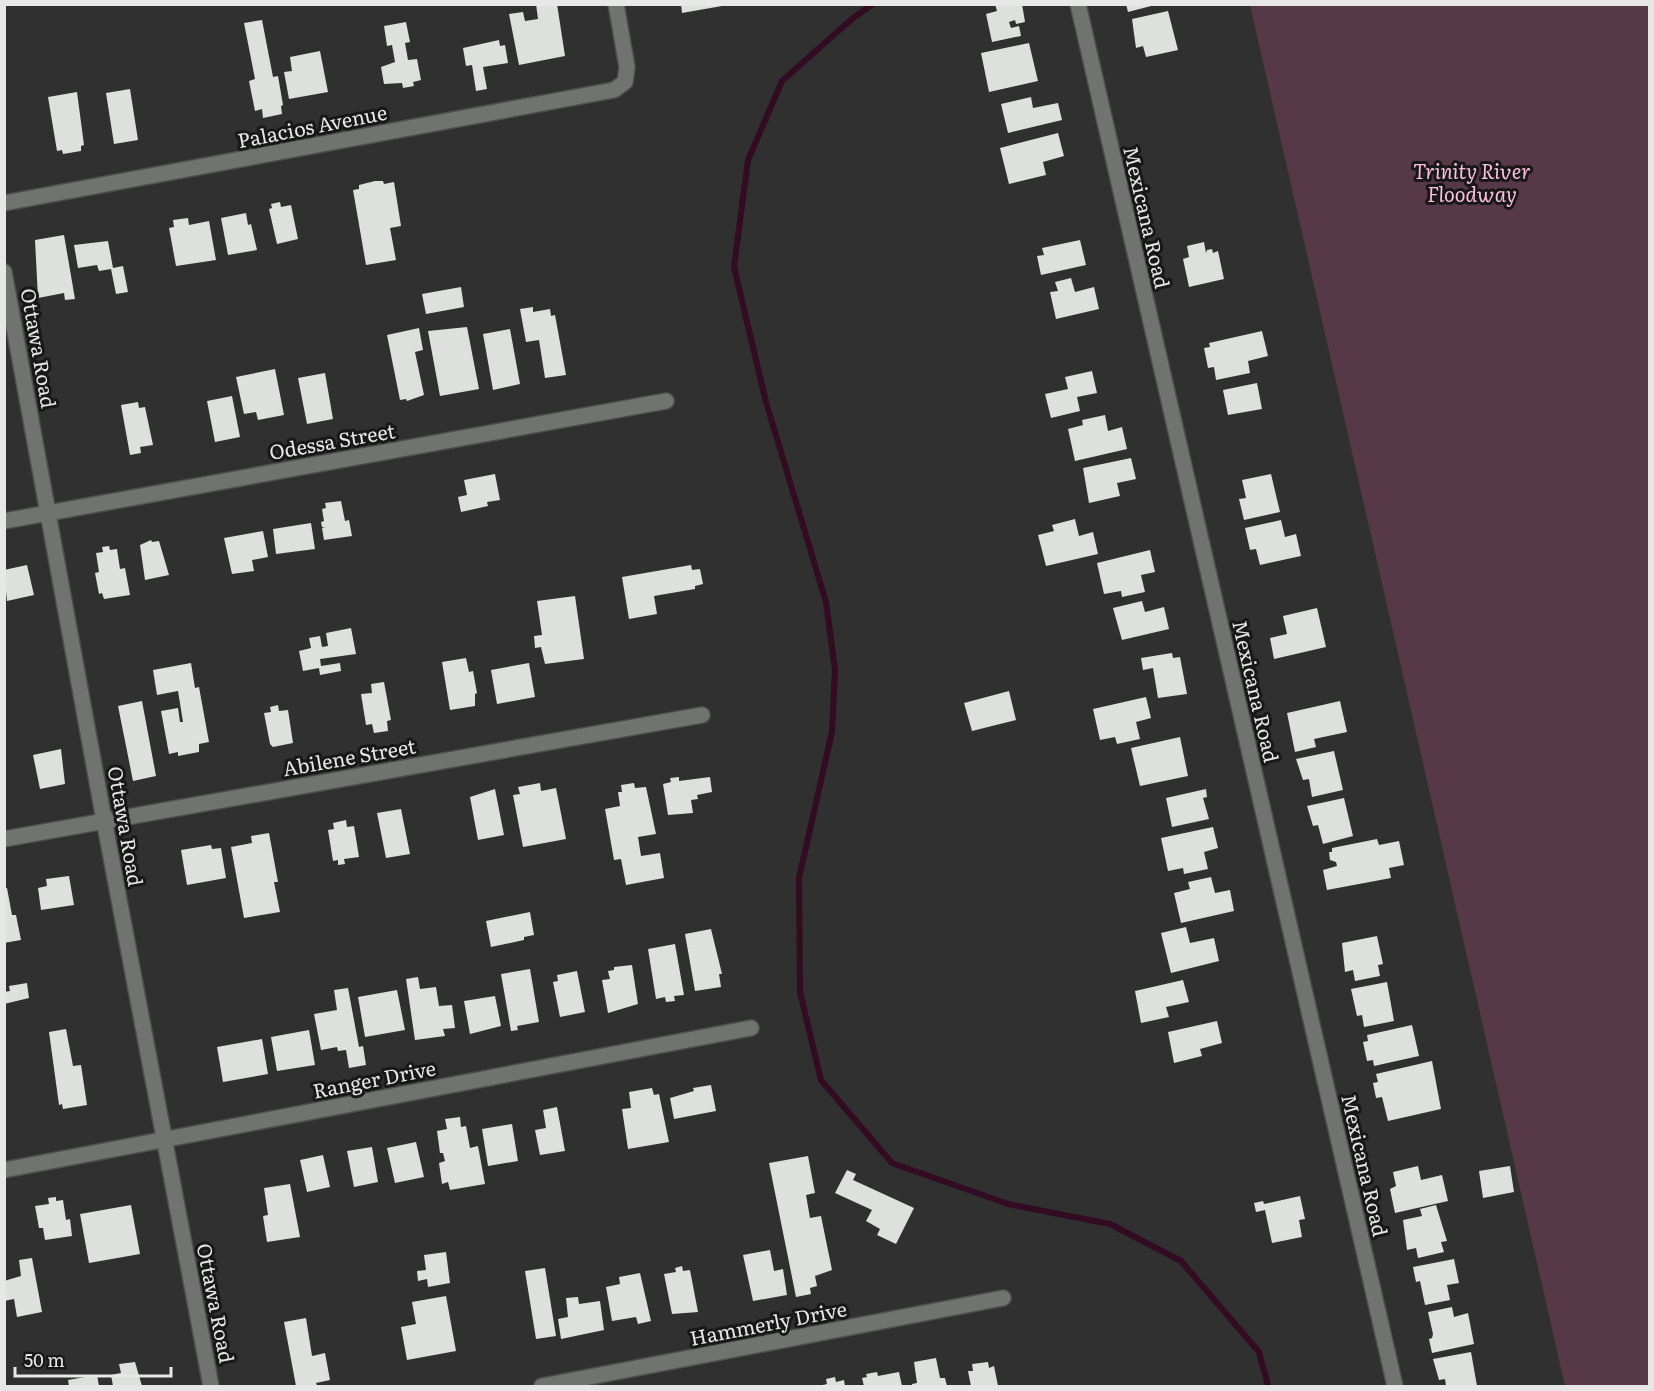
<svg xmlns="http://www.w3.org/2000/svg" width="1654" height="1391" font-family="Literata,serif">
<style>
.green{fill:#563847}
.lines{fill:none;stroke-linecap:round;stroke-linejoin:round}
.stream{stroke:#330b22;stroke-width:6}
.building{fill:#dde0dd}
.minor-casing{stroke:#4d4e4d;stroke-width:18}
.minor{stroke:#717371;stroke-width:15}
.labels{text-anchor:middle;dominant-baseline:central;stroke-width:6;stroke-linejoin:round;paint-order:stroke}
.street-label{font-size:20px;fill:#e6e7e6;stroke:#171817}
.park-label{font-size:20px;font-style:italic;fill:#fdbfdd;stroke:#171817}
</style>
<rect width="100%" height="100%" fill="#2f302f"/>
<!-- green -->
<path class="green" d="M1250,5H1649V1386H1565Z"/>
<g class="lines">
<!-- stream -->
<path class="stream" d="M873,4L853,18L782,81L748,160L734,267L766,402L826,602L835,670L832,732L799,878L800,992L821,1080L892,1163L1008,1204L1110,1224L1181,1261L1259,1352L1268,1386"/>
</g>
<!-- building -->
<path class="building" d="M536,4H557L565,56L519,65L509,14L523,12L525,21L538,19Z
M681,4H722V6L682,13Z
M995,4H1022L1025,22L1016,24L1015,20L1009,22L1011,28L1019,26L1021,36L992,42L986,14L997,11Z
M1126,4H1155V5L1128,12Z
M1168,11L1178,50L1146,57L1143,46L1136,48L1132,19Z
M262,20L273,77L278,76L283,105L281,106L282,114L263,118L262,109L255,111L249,81L255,79L244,23Z
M406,22L410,42L405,43L408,60L417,59L421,80L413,82L414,86L403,88L402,83L384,84L381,67L395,62L392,45L387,46L384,26Z
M499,40L500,46L505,45L508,63L483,67L487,89L476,91L472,65L466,66L463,48Z
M1029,43L1038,81L989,92L981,53Z
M320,51L328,92L289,99L284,72L292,71L290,57Z
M130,89L138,140L114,144L106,93Z
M77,92L84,145L81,146V151L63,154L62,150L57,151L48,97Z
M1031,97L1033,108L1058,103L1062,120L1008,133L1001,104Z
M1058,133L1064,156L1043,162L1046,175L1009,184L1000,148Z
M375,181H383L384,184L394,182L401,226L390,228L396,260L366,265L353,190L359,189V185Z
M280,202L281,207L291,205L298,239L277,244L269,209L272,208L271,204Z
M246,213L248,225L251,224L257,250L228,255L221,218Z
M188,218L189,225L209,221L216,260L176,266L169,228L174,227L173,220Z
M64,235L75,299L65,300L64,293L38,298L35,240Z
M1080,240L1086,265L1041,275L1037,256L1044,255L1042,248Z
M108,241L113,268L123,266L128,292L116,294L111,269L99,271L97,265L78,268L74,245Z
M1204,242L1206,253L1207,250L1212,249L1213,253L1218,251L1224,279L1189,287L1183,259L1189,257L1187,246Z
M1071,278L1075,292L1094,287L1099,309L1056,319L1050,292L1058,291L1055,282Z
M461,287L464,307L426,314L422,294Z
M533,307V312L550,309L551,316L555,315L566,375L545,378L539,340L526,342L520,309Z
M467,327L479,389L440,396L428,331Z
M419,328L423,350L415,352L424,395L407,401L406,399L400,400L387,335Z
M510,329L520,384L493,390L483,334Z
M1262,331L1268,356L1248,361L1250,373L1216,380L1214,367L1208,368L1204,348L1210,347L1209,343Z
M275,369L284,415L258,420L256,412L244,414L236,377Z
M1092,371L1097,393L1077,397L1080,411L1051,418L1045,394L1068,389L1065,377Z
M325,373L333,419L307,424L298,378Z
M1257,383L1262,409L1228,415L1223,390Z
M232,396L240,437L215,442L207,401Z
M138,402L139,408L145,407L153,445L140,447L141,453L130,455L121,405Z
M1105,415L1108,431L1122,427L1127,449L1075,461L1068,429L1083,425L1082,420Z
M1131,458L1136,479L1117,483L1120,496L1089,503L1083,468Z
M495,474L500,500L487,502L488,506L461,512L458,497L467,495L464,480Z
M1271,474L1280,512L1244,520L1239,499L1246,498L1242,480Z
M341,501L345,521L349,520L352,536L324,540L322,528H325L322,527L321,522L324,521L322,509L326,508L325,503Z
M1075,519L1079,536L1093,532L1098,554L1046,566L1038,535L1054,531L1052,525Z
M1281,520L1285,537L1296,534L1301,556L1260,565L1256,549L1250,550L1245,528Z
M311,523L315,549L276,554L273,529Z
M263,531L268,557L252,560L254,571L232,574L224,538Z
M151,540L152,542L159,541L169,575L145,580L140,545Z
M109,546L110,550L117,549L120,569L125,568L130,595L104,599L102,593L99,594L95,573L99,572L96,553L103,552L102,547Z
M1150,550L1155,572L1141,575L1145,592L1122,597L1121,591L1104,594L1097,563Z
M27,565L34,595L7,601L4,570Z
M691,565L692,570L700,569L703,584L695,586V589L654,596L657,614L629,619L622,577Z
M575,596L584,659L545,664L541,647L535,648L534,636L542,635L537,601Z
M1142,601L1145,612L1164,607L1169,629L1122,640L1113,608Z
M1317,608L1326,647L1274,659L1270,638L1287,634L1283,616Z
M351,628L356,654L320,659L321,666L340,663L341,671L320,675L319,668L303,671L299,651L311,648L309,638L320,636L322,647L328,646L326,633Z
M1172,653L1173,658L1180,657L1187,694L1158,698L1153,668L1143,670L1141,658Z
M466,658L469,672L473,671L477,693L475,694V706L450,710L442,662Z
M191,663L195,688L199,687L209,742L199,744V752L178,756V752L169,754L161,711L178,708L180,722H183L178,691L157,695L153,670Z
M529,663L535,697L497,704L491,670Z
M384,682L391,720L387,721L388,731L374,733L372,724L366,725L361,694L372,693L371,684Z
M1009,691L1016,720L972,731L964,703Z
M1146,697L1151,718L1136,722L1140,739L1117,744L1115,737L1100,740L1093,709Z
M142,701L156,776L133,781L118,706Z
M1340,701L1347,732L1314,739L1316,747L1295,752L1287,713Z
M278,705L279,711L288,710L293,743L273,747L270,744L264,713L271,712L270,707Z
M1180,737L1188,776L1140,786L1131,748Z
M61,749L65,784L40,789L33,755Z
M1334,751L1343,790L1312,797L1309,779L1303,780L1296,759Z
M679,777V781L710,777L712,792L697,795L698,799L691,800L693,813L668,815L663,784L671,782L670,778Z
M540,783L541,791L556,788L566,839L523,847L513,795L520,794L518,787Z
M634,783L635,788L646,787L656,834L638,837L641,856L660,853L664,878L626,885L621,859L614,860L605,809L620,806L618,792H622L621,785Z
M495,789L504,835L478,840L470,797Z
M1206,789L1207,797L1203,798L1209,819L1172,827L1166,798Z
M1344,798L1353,836L1323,844L1318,825L1313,826L1307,806Z
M401,809L410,854L386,858L377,813Z
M346,820L347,827L354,826L359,857L344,859L345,864L338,865V860L333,861L328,830L334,829L333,823Z
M1213,827L1218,848L1204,852L1208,869L1184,874L1183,868L1168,871L1161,838Z
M269,833L278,882H274L280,912L244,918L231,847L252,843L251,836Z
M1377,839L1379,845L1399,841L1404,865L1389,868L1391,878L1327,890L1323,870L1337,866L1336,862L1330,860L1329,852H1332V848Z
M211,845L212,849L221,848L226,878L187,885L181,850Z
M69,876L74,905L41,910L38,888L47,886L46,879Z
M1211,877L1215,893L1230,890L1234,911L1181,923L1174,893L1190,889L1188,882Z
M4,888H7L12,915H16L21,940L4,943Z
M530,912L534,935L524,937V940L491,947L486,921Z
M1186,927L1190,943L1214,938L1219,961L1171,973L1161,933Z
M711,929L722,974H719L721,987L695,991L685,934Z
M1377,936L1383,964L1378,965L1380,976L1355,981L1353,970L1345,972L1342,943Z
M675,944L684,995L674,996L675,1001L666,1002L665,997L656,999L648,949Z
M632,965L638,1004L608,1013L602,980L610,979L608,971L614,970V967Z
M530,969L539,1022L517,1026L518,1030L511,1031L501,974Z
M577,971L585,1012L560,1017L553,982L558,981L557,975Z
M418,977L420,989L436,987L439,1006L452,1005L455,1028L443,1029L445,1036L415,1040L406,979Z
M1183,980L1189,1002L1166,1007L1169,1017L1141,1023L1135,991Z
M1387,982L1394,1021L1364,1027L1362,1015L1357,1016L1351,989Z
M27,983L29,998L4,1004V992L10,991L9,986Z
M348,988L359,1047L363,1046L366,1065L349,1068L346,1050L338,1051L337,1047L321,1050L314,1014L337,1010L334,990Z
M397,990L405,1030L365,1037L358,997Z
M495,996L501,1026L470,1034L464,1001Z
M1217,1021L1222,1043L1200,1049L1202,1056L1174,1063L1168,1032Z
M1412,1025L1419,1056L1374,1066L1373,1060L1367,1061L1363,1042L1368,1041L1367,1035Z
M66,1029L73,1066L81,1065L87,1105L63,1109L62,1104L59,1105L49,1032Z
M309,1030L315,1065L277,1071L271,1037Z
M262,1039L268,1074L223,1082L217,1047Z
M1432,1061L1441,1109L1388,1121L1382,1097L1376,1098L1373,1083L1378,1082L1376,1074Z
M711,1085L716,1111L674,1119L670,1098L694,1091L693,1088Z
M652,1088L654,1095L659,1094L669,1142L628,1149L622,1109L631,1108L629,1092Z
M557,1107L565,1151L540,1155L535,1130L546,1128L543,1110Z
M460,1117L461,1127L466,1126L470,1148L478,1146L485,1184L450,1190L448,1182L442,1184L439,1163L445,1161L443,1153H440L437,1131L447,1129L445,1119Z
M512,1124L518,1161L488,1166L482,1129Z
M416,1142L424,1177L395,1183L387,1148Z
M372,1147L378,1182L354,1187L347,1151Z
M323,1155L330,1187L307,1192L300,1160Z
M808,1156L815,1193L806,1195L810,1218L821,1216L832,1270L815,1276L817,1286L810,1288L811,1294L796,1297L769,1163Z
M1418,1166L1421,1180L1442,1175L1448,1201L1395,1213L1390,1189L1396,1186L1393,1172Z
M1510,1166L1514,1192L1483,1198L1479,1171Z
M847,1170L856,1174L853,1180L914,1208L896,1244L877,1235L880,1229L866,1221L872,1210L835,1193Z
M290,1184L300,1237L267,1242L263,1216L268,1215L264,1188Z
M1300,1196L1305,1219L1299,1220L1302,1237L1272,1243L1265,1210L1256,1212L1254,1203L1263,1201L1264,1204Z
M56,1197V1201L63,1200L66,1220L70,1219L72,1236L45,1240L43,1228H39L35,1206L49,1204L48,1198Z
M131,1205L140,1254L89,1263L80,1214Z
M1436,1205L1447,1241L1441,1242L1444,1252L1418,1258L1416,1248L1407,1250L1403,1220L1422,1216L1420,1209Z
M770,1250L774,1271L783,1269L787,1295L753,1301L743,1255Z
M446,1252L450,1283L428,1287L427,1279L418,1281L417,1271L426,1270L424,1255Z
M32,1258L42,1312L17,1317L14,1299L4,1301V1281L21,1276L19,1260Z
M1454,1259L1459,1283L1447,1285L1450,1300L1425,1305L1420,1281L1416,1282L1413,1267Z
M682,1266L683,1271L690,1270L698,1312L672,1314L664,1274L676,1272L675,1268Z
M545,1268L556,1336L536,1339L525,1271Z
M640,1273L651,1321L638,1324L636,1317L612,1321L606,1287L620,1284L619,1277Z
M446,1296L456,1351L407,1360L401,1327L416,1324L412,1302Z
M578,1297L579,1304L600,1301L604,1330L561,1339L558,1319L568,1317L566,1298Z
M1452,1307L1454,1317L1468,1313L1474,1344L1432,1353L1429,1339L1432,1338L1433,1334L1428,1312Z
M306,1318L312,1356L325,1353L330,1380L316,1383L317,1386H296L284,1322Z
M1471,1352L1477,1386H1446L1445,1379L1439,1380L1433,1359Z
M936,1358L940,1378H945L947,1386H912V1384L917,1383L914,1362Z
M135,1362L142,1386H113L111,1375L121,1373L119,1364Z
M988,1362L989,1368L994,1366L998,1386H971L968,1371H973L972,1364Z
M877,1372L878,1376L899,1372L902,1386H864L862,1378L867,1377L866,1374Z
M97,1375L99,1386H69L68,1380Z
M835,1377L836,1382L844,1380L845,1386H819L827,1384L826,1379Z"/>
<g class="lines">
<defs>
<path id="minor" d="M1078,4L1395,1386
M4,203L614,90L625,82L627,67L616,4
M4,272L104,820L211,1386
M4,521L666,401
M4,839L702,715
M4,1170L751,1028
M542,1386L1003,1298"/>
</defs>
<!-- minor casing -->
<use href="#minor" class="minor-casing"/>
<!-- minor -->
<use href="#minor" class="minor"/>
</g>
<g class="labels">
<!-- street labels -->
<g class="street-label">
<text transform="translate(312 125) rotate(-11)">Palacios Avenue</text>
<text transform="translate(1148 217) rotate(77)">Mexicana Road</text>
<text transform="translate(40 348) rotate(80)">Ottawa Road</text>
<text transform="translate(332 440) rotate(-10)">Odessa Street</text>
<text transform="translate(1257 691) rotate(77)">Mexicana Road</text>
<text transform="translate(349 756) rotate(-10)">Abilene Street</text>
<text transform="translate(127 826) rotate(80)">Ottawa Road</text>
<text transform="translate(374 1078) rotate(-11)">Ranger Drive</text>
<text transform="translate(1366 1165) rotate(77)">Mexicana Road</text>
<text transform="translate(217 1303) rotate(79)">Ottawa Road</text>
<text transform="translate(768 1322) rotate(-11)">Hammerly Drive</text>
</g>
<!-- park labels -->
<g class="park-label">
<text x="1472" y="170">Trinity River<tspan x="1472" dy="23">Floodway</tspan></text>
</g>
</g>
<!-- border -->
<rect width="1654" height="1391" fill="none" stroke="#e6e7e6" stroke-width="12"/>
<!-- scale -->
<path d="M15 1367v9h156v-9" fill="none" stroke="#e6e7e6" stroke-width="3"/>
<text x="24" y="1367" font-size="18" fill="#e6e7e6" stroke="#171817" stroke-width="4.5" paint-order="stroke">50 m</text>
</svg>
